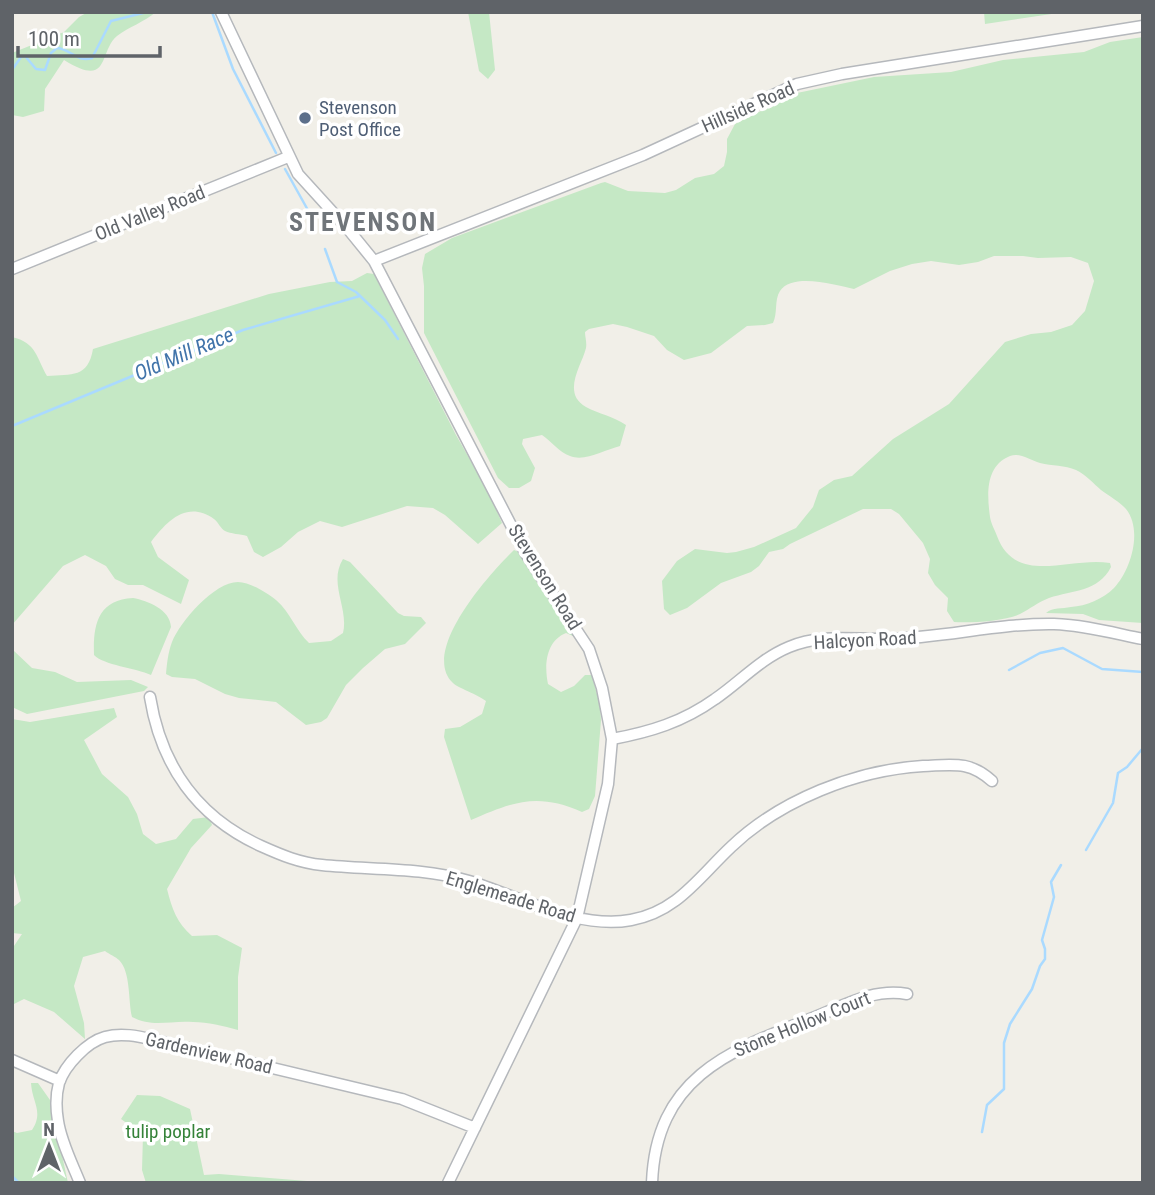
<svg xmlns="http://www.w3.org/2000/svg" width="1155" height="1195" font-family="'Roboto Condensed',sans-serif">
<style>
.green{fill:#c5e8c5}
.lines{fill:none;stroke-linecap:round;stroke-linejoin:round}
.stream{stroke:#aadaff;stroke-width:2.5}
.minor-casing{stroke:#b5b8bc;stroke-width:13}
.minor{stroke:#fff;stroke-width:10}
.service-dot{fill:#5c6f8a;stroke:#fff;stroke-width:2.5}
.labels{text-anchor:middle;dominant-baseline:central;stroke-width:7;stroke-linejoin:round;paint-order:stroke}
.service-label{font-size:19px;fill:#4e5e75;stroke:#fff;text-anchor:start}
.street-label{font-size:19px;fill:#5f6368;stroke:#fff}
.park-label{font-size:19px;fill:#348238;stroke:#fff}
.water-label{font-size:21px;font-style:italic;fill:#4174aa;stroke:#fff}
.district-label{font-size:26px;font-weight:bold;letter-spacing:2px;fill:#70757a;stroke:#fff}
</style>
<rect width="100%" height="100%" fill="#f1efe8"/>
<!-- green -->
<path class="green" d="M88,12H156C144,22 129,27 117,36C98,52 111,89 64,60L45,89L44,111L23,117L12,115V53L64,32L79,17Z
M468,12H489L495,70L488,79L479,71Z
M984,12H1065L985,24Z
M1143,37V623L1099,620L1083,614L1046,613C1053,607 1062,609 1071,607C1086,606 1103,599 1114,588C1131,570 1143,530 1126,509C1120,502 1109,496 1101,490C1094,484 1085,474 1076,470C1065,465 1052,466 1040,463C1030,460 1020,452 1010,456C985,466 987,495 990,517C991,524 995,530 997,536C1016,587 1070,556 1110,563L1111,567C1098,592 1073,590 1049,598C1038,602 1030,609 1020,614C1006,621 971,623 954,622L947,611L948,598L935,585L928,573L930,559L923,543L899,514L891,509H863L790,544L783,549L769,552L759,566L751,572L721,583L687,608L670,615L664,609L662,581L677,561L695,549L727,553L736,552L754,547L796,528L813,507L819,490L834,480L852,476L893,439L949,404L1005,342L1031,334L1051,332L1072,325L1085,311L1094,281L1088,263L1071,257L1038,258L1023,256H994L978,262L959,265L931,261L912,264L890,271L854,289C837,285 792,272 780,291C774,300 778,313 773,323L765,325L747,326L711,353L684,360L667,350L654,336L627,327L613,324L589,329L585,332C585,337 587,342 586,348C582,365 561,393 586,407C599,414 613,416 626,425L620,446C604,450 585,462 570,456C559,452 551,441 542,435L523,439L522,444L535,468L531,481L519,488H509L498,478L424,333V286L422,268L425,254L452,238L601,183L605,182L628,191L665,193L676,190L695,178L714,174L724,166L727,152V139L735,124L797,93L874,77L951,72L1003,60L1084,52L1110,42Z
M367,273L374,274L456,435L490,495L502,523L478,544L445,515L433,508L407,506L342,527L320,521L298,532L281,547L263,557L254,552L247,536C240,534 231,534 225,531C221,529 218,522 214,519C187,500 167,521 151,542L158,557L189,580L181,604L143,585H128L115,579L106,566L85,555L63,566L12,625V337C37,343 36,357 47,376C72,374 88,378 93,349L269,294L330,282L352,281Z
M514,550L521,553L539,586L581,645L573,636L566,633C546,641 544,665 548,684L561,692L574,686L585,675H592L600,706L601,720L595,796L589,809L582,812C537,792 513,802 471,820L444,737L445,729L460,727L482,714L486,701C477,694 458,688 453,683C419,651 492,571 514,550Z
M343,559L350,562L398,613L404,616L421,617L426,623L405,644L385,649L363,668L346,685L327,718L321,722L306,725L276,702L239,698L225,694L195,679L172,677L166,674C167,663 168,653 172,642C180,622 214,582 238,582C250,582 267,593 276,600C291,613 296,631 309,643L331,641L343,633C349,608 328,583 343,559Z
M133,598C148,601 170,609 171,627L151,675C136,668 103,665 94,655C93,624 98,600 133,598Z
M12,635L13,650L32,668L55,672L77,682L131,680L148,687L144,691L27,714L12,707Z
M114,708L117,717L84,740L102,774L128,797L137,814L143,834L156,844L176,839L193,819L209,817L212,825L191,848L167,889C172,909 177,923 192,936L217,935L242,948L238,977V1030C223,1026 208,1022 193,1022C171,1020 153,1028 132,1017C128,1001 131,972 119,960C116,957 109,954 105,951L83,957L74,986L84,1023L85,1039L54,1012L24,999L12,1005V949L22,934L12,933V908L21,901L12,865V719L30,722Z
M31,1083H38L50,1100L68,1183H12V1131L17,1133L32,1130C44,1112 32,1102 31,1083Z
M137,1095L160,1096L190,1109L204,1175L219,1174L332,1183H146L142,1170L143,1135L121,1119Z"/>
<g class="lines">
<!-- stream -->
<path class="stream" d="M212,12L233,69L276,153
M12,70L21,57L25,56L36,69L45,70L51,53L57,48C71,49 77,63 92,58L111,21L147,12
M285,169L314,221
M325,249L337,282L356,292L385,320L398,339
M12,426L243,330L360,296
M1009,670L1040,653L1063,648L1102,669L1143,672
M1086,850L1113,803L1118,773L1127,767L1143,748
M982,1132L987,1105L1004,1089V1043L1010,1024L1032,989L1040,966L1045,959V949L1042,940L1054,897L1051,882L1061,865
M12,1176L19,1183"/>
<defs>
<path id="minor" d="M221,12L298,174L348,229L374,261L526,554L589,649L602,688L612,739L608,784L577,918L448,1183
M374,261L643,155L797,84L842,74L1143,26
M12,269L288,157
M150,697C161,765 197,817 261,846C281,855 300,863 322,865C370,870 421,867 469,881C518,896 578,930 631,920C677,912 699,877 731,847C780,800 856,770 923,766C952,765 969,760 992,781
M612,739C650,732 683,722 715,699C740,682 760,659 789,647C821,633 855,640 889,639C944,638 998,623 1054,624C1084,625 1113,633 1143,639
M12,1060L60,1081
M80,1183C72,1163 61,1142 58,1121C56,1109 56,1094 59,1083C65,1065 87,1042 105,1037C123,1032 141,1037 159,1041L402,1099L475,1128
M652,1183C656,1076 731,1050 815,1017C845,1005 874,988 907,994"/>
</defs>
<!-- minor casing -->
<use href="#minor" class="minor-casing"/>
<!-- minor -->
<use href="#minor" class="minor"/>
</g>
<!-- markers -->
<circle class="service-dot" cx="305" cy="118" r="7"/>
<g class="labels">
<!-- service labels -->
<g class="service-label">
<text x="319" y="107">Stevenson<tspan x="319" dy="22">Post Office</tspan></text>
</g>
<!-- street labels -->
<g class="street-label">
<text transform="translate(748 107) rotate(-24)">Hillside Road</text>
<text transform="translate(150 213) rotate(-22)">Old Valley Road</text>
<text transform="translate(545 577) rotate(58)">Stevenson Road</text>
<text transform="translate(865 640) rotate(-3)">Halcyon Road</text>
<text transform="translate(511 897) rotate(17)">Englemeade Road</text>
<text transform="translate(802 1024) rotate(-22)">Stone Hollow Court</text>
<text transform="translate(209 1053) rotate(13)">Gardenview Road</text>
</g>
<!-- park labels -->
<g class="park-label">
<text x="168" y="1131">tulip poplar</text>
</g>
<!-- water labels -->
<g class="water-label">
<text transform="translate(184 354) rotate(-23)">Old Mill Race</text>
</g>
<!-- district labels -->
<g class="district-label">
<text x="363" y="222">STEVENSON</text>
</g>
</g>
<!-- border -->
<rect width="1155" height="1195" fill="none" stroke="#5f6368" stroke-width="28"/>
<!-- north arrow -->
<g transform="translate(49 1146)" stroke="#ffffff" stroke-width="5" paint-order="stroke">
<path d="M0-5L12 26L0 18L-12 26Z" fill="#5f6368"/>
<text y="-10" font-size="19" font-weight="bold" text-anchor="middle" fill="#5f6368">N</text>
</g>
<!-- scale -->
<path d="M18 46v10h142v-10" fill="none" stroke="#5f6368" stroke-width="3.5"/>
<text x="28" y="46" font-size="21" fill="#5f6368" stroke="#ffffff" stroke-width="5" paint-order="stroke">100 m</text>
</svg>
